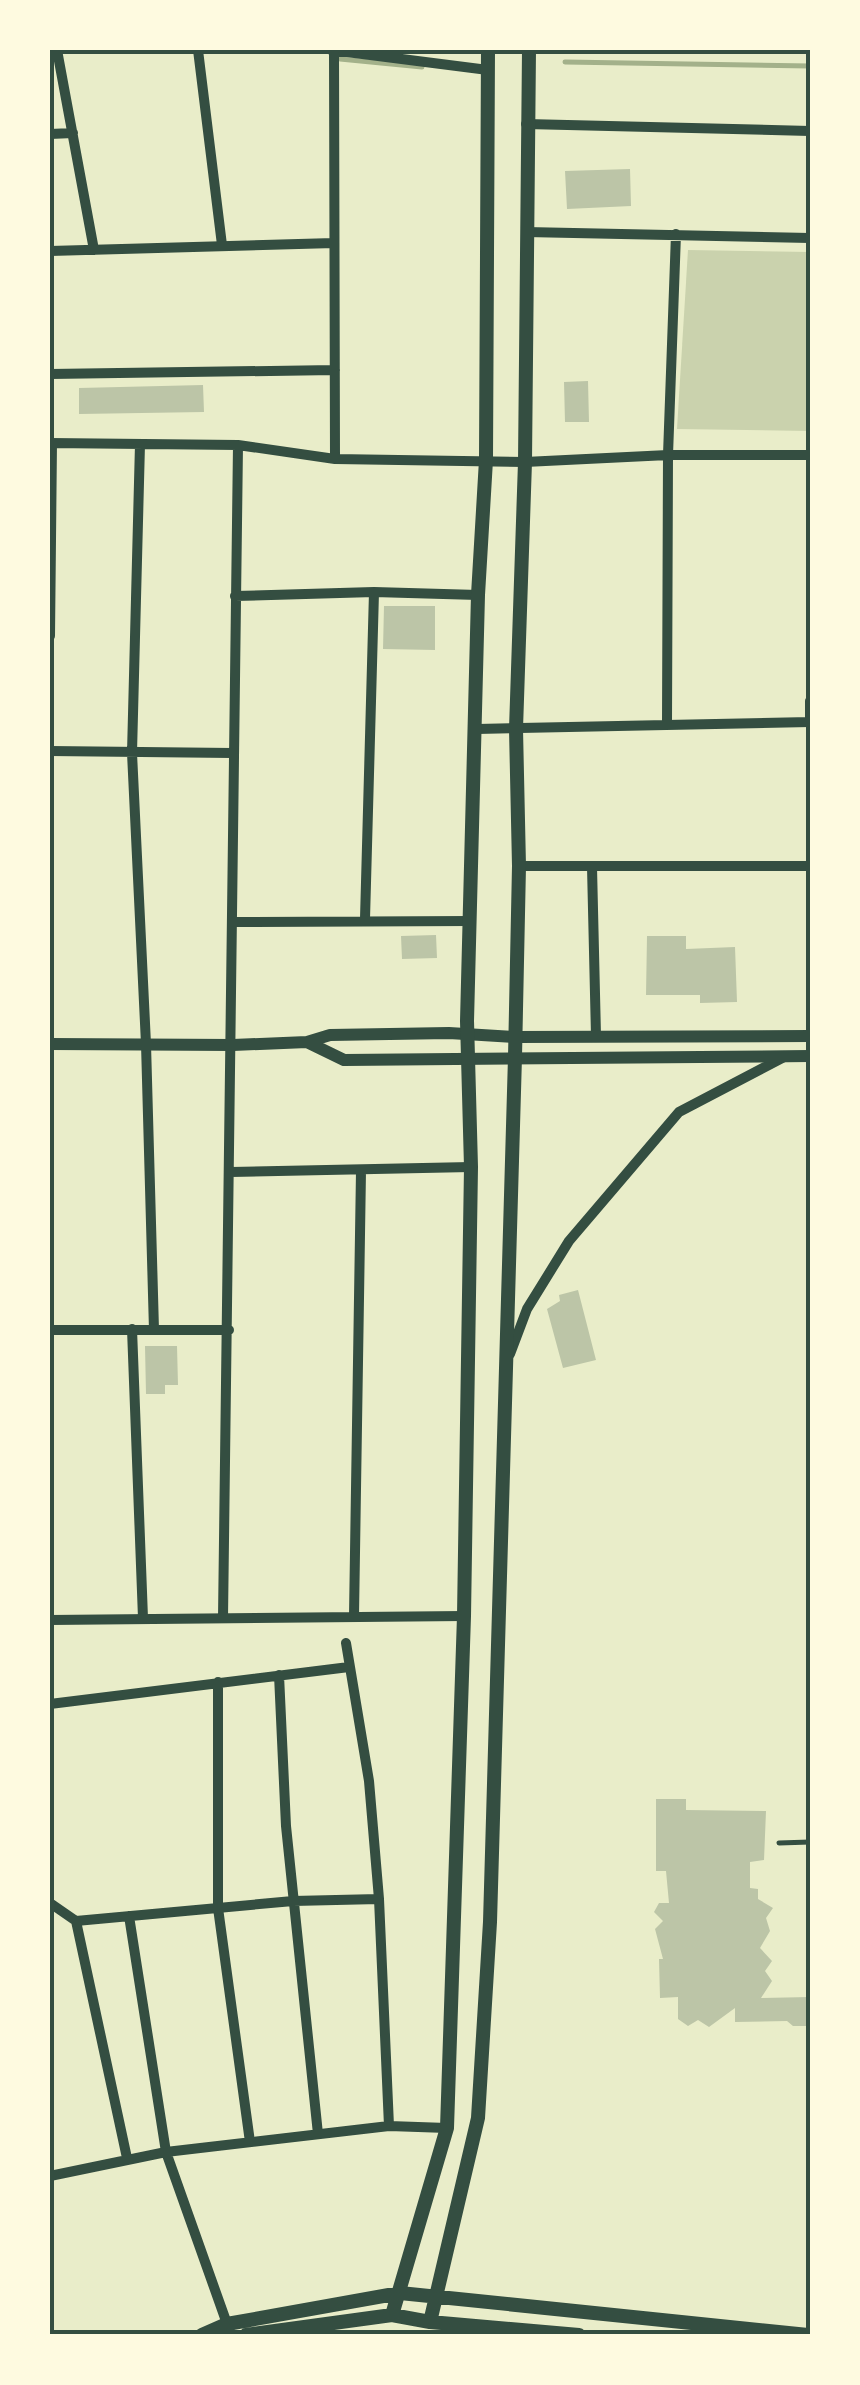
<svg xmlns="http://www.w3.org/2000/svg" width="860" height="2385" font-family="Inter,sans-serif">
<style>
.green{fill:#cad2ad}
.lines{fill:none;stroke-linecap:round;stroke-linejoin:round}
.stream{stroke:#a3b18a;stroke-width:5}
.building{fill:#bcc5a7}
.service{stroke:#344e41;stroke-width:5}
.minor{stroke:#344e41;stroke-width:10}
.tertiary{stroke:#344e41;stroke-width:12}
.secondary{stroke:#344e41;stroke-width:14}
.neatline{fill:none;stroke:#344e41;stroke-width:4}
</style>
<rect width="100%" height="100%" fill="#e9edc9"/>
<!-- green -->
<path class="green" d="M688,250L810,252V431L677,429Z"/>
<g class="lines">
<!-- stream -->
<path class="stream" d="M340,59L422,67
M565,62L810,66"/>
</g>
<!-- building -->
<path class="building" d="M630,169L631,206L567,209L565,171Z
M588,381L589,422H565L564,382Z
M203,385L204,412L79,414V388Z
M384,606H435V650L383,649Z
M436,935L437,958L402,959L401,936Z
M647,936H686V949L735,947L737,1002L700,1003V995H646Z
M578,1290L596,1360L563,1368L547,1309L560,1301L559,1295Z
M145,1346H177L178,1385H165V1394H146Z
M656,1799H686V1810L766,1811L764,1860L750,1862V1888L758,1889V1899L773,1908L766,1918L770,1931L760,1948L772,1961L765,1971L772,1981L761,1998L810,1997V2026H793L787,2021L735,2022V2008L709,2027L698,2020L688,2026L678,2019V1997L660,1998L659,1959H663L655,1929L663,1921L654,1912L659,1903H669L666,1871H656Z"/>
<g class="lines">
<!-- service -->
<path class="service" d="M779,1843L810,1842"/>
<!-- minor -->
<path class="minor" d="M57,50L94,250
M198,50L222,245
M331,50L488,70
M334,50L335,459
M526,124L810,131
M50,134L73,133
M526,232L810,238
M50,251L334,243
M50,374L335,370
M50,443L238,445L335,459L525,462L668,455H810
M140,444L132,753L146,1044L154,1330
M235,596L374,592L478,595
M50,636L52,443
M810,722V701
M667,725L668,455L676,234
M477,729L810,722
M50,751L232,753
M519,866H810
M592,867L596,1036
M365,919L374,592
M232,922L471,921
M231,1172L471,1167
M132,1329L143,1618
M50,1330H229
M510,1354L527,1309L569,1241L679,1112L786,1056
M354,1616L361,1171
M223,1618L238,445
M50,1620L464,1616
M346,1643L369,1781L379,1899L389,2126
M279,1675L286,1826L318,2134
M218,1682V1908L250,2142
M50,1704L349,1667
M50,1903L76,1921L127,2158
M129,1916L166,2152L231,2335
M76,1921L293,1901L379,1899
M50,2176L166,2152L389,2126L447,2128"/>
<!-- tertiary -->
<path class="tertiary" d="M307,1042L344,1060L810,1056
M50,1044L233,1045L307,1042L330,1035L449,1033L515,1037L810,1036"/>
<!-- secondary -->
<path class="secondary" d="M392,2315L447,2128L464,1616L471,1167L467,1021L478,595L486,460L488,50
M430,2322L478,2118L490,1922L515,1057L519,866L516,729L525,462L529,50
M202,2335L227,2324L400,2293L808,2335
M246,2335L392,2315L430,2322L579,2335"/>
</g>
<!-- border -->
<rect width="860" height="2385" fill="none" stroke="#fefae0" stroke-width="105"/>
<rect x="52" y="52" width="756" height="2280" class="neatline"/>
</svg>
